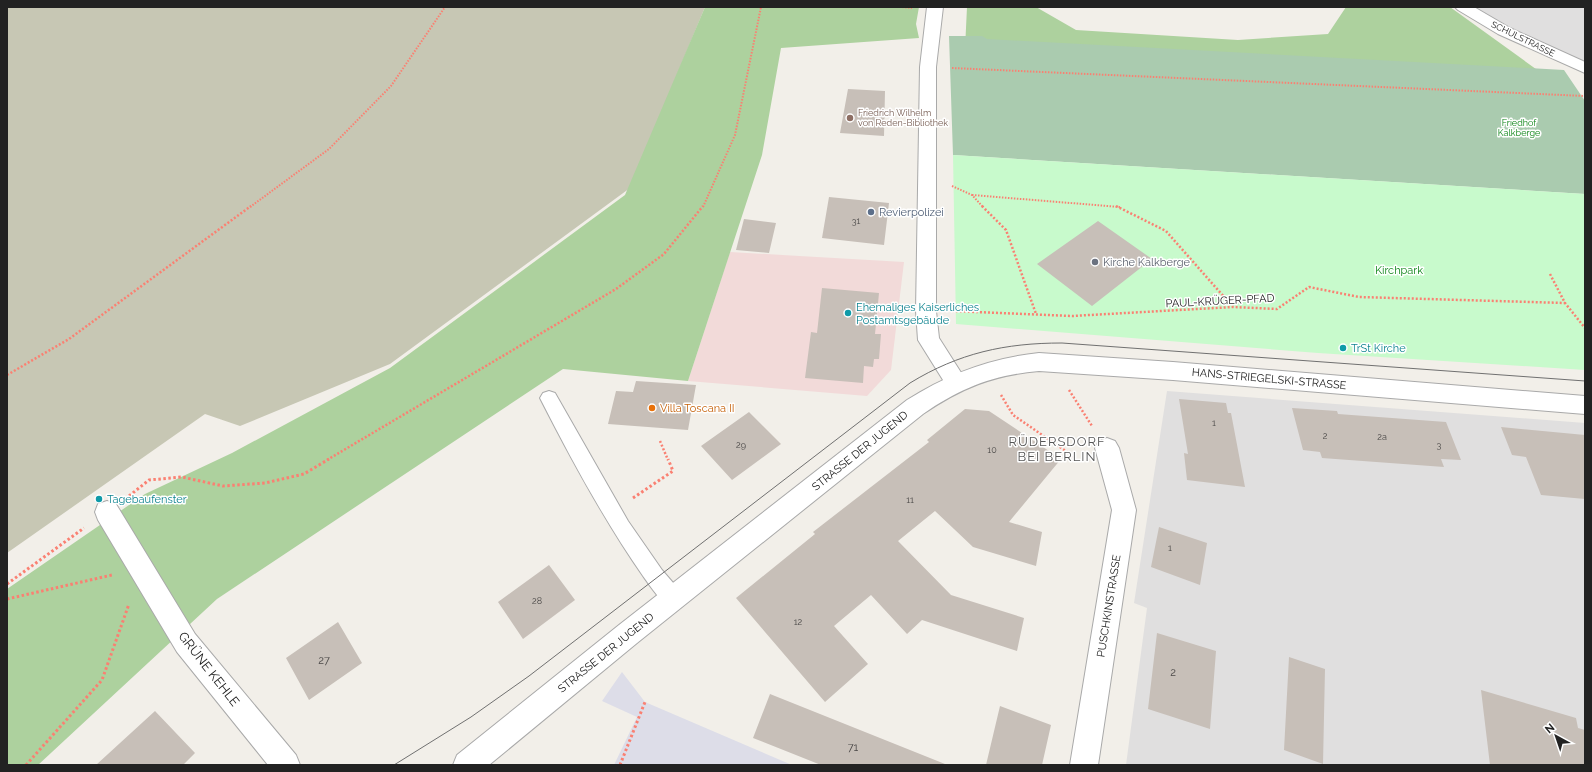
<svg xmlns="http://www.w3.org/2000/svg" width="1592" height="772" font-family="Raleway,sans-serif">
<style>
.residential{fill:#e0dfdf}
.commercial{fill:#f2dad9}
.construction{fill:#c7c7b4}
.forest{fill:#add19e}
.cemetery{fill:#aacbaf}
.park{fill:#c8facc}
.plaza{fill:#dddde8}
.building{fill:#c7bfb8}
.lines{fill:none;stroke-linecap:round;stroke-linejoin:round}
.service-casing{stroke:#a9a9a9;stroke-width:2}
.minor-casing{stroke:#a9a9a9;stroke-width:2}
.tertiary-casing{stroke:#a9a9a9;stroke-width:2}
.path-far2{stroke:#fa8072;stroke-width:2;stroke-dasharray:1.5 1.5;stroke-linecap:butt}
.path-far1{stroke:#fa8072;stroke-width:2.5;stroke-dasharray:2 2;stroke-linecap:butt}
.path{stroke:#fa8072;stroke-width:3;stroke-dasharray:2.5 2.5;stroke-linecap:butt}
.service{fill:#fff;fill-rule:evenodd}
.minor{fill:#fff;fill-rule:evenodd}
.tertiary{fill:#fff;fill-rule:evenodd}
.tram{stroke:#707070;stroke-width:1}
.education-dot{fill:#8d6e63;stroke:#fff;stroke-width:1.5}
.service-dot{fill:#5c6f8a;stroke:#fff;stroke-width:1.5}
.worship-dot{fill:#6b7280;stroke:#fff;stroke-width:1.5}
.culture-dot{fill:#0f9aa8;stroke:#fff;stroke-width:1.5}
.food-dot{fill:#e8710a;stroke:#fff;stroke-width:1.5}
.labels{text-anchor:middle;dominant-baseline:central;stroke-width:3;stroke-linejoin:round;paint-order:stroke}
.far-street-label{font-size:9px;fill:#222;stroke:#fff}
.far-education-label{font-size:9px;fill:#785e54;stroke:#fff;text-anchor:start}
.far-park-label{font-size:9px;fill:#0c8416;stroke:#fff}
.number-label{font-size:9px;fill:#4b4948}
.service-label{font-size:11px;fill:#4e5e75;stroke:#fff;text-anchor:start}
.worship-label{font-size:11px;fill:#5b616d;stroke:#fff;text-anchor:start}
.park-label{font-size:11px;fill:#0c8416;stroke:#fff}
.street-label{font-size:11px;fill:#222;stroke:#fff}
.culture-label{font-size:11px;fill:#0d838f;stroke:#fff;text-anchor:start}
.food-label{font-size:11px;fill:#c56008;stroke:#fff;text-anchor:start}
.near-number-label{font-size:11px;fill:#4b4948}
.quarter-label{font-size:13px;letter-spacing:1px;fill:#555;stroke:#fff}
.near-street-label{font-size:13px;fill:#222;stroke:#fff}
</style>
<rect width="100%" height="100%" fill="#f2efe9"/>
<!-- residential -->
<path class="residential" d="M1468,7H1585V66Z
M1167,391L1585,423V765H1126L1147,608L1134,603Z"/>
<!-- commercial -->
<path class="commercial" d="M730,252L904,262L891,370L867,396L688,381Z"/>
<!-- construction -->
<path class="construction" d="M7,7H705L630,188L390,364L240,426L205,414L7,553Z"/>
<!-- forest -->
<path class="forest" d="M705,7H919L916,24L919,38L781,48L762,155L688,381L563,369L217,599L38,765H7V589L145,494L232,453L390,368L625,195Z
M967,7H1036L1076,30L1238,40L1328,34L1346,7H1450L1547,77L965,49Z"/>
<!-- cemetery -->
<path class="cemetery" d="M949,36H982L987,39L1564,70L1585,101V194L953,155Z"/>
<!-- park -->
<path class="park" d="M953,155L1585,194V370L1318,353L956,324Z"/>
<!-- plaza -->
<path class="plaza" d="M622,672L645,702L792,765H614L637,717L602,701Z"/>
<!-- building -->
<path class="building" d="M848,89L885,91L884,136L840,133Z
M829,197L889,203L884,245L822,238Z
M744,219L776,223L769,253L736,250Z
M1098,221L1152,259L1092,306L1037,264Z
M822,288L879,293L875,334H881L879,359H874L873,367L864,366L863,383L805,378L811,332L817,333Z
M636,381L696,385L688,430L608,424L616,391L633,392Z
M1179,399L1226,403L1228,413H1231L1245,487L1187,480L1184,453L1188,454Z
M1292,408L1337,411L1338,414L1446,422L1461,460L1441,459L1444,467L1322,458L1320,452L1303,450Z
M965,409L989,411L1061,459L1009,522L1042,532L1036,566L973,547L935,511L898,541L951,595L1024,618L1017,651L922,620L907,634L871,595L834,626L868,664L825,702L736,598L815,534L813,532L929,442L927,440Z
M749,412L781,444L732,480L701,446Z
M1501,427L1585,435V499L1541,495L1526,457L1512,455Z
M1159,527L1207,543L1200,585L1151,567Z
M549,565L575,600L523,639L498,602Z
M338,622L362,663L309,700L286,658Z
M1157,633L1216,651L1210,729L1148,709Z
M1289,657L1325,669L1323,764L1284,750Z
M1481,690L1576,718L1578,728L1585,730V765H1490Z
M770,694L945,764L944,765H821L753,738Z
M1000,706L1051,725L1042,765H986Z
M155,711L195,753L183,765H96Z"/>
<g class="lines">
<defs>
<path id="service" d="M549,391L555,393L628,521L662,570L681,592L684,599L681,606L674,609C661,603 651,587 643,576C604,520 571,459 540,398L543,393Z"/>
<path id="minor" d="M927,7H943L936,67V311L939,338L967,382L964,388L956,391L948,388L918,340L916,311L920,67Z
M1455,7H1474L1510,28L1585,62V73L1498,34L1458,10Z
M1107,438L1115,441L1119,448L1136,510L1098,765H1070L1112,510L1095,448L1099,441Z
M107,501L116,504L195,634L296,755L300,765H268L177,652L98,520L95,512L98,504Z"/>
<path id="tertiary" d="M1039,353L1173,362L1585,396V414L1173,380L1039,371C993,375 961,388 923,414L637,643L489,765H453L457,755L619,625L907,400C948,374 990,358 1039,353Z"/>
</defs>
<!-- service casing -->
<use href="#service" class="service-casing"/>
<!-- minor casing -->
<use href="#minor" class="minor-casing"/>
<!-- tertiary casing -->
<use href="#tertiary" class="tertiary-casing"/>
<!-- path-far2 -->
<path class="path-far2" d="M902,7L912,8
M952,68L1585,96
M952,186L972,195L983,207
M972,195L1120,207
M250,207L329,149L391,86L445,7
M703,207L735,135L761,7"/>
<!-- path-far1 -->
<path class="path-far1" d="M982,206L1006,230L1036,314
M1116,206L1166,231L1233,307
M1550,274L1565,303L1585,328
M952,311L1072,316L1233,307L1277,309L1309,287L1359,297L1565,303
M7,375L69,339L251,206
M1069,390L1092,426
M1001,395L1013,415L1076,458
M660,441L668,460
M327,460L616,289L664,254L703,206"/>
<!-- path -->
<path class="path" d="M129,496L149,480L182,477L223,486L265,483L304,474L329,459
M633,498L673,471L668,459
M7,584L84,528
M7,599L112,575
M26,765L102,680L129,604
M620,765L645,702"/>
<!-- service -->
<use href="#service" class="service"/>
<!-- minor -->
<use href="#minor" class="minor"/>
<!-- tertiary -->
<use href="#tertiary" class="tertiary"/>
<!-- tram -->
<path class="tram" d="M394,765L471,717L529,676L910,383C959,353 1005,343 1062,343L1585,381"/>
</g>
<!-- markers -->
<circle class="education-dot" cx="850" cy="118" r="4"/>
<circle class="service-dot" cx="871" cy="212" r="4"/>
<circle class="worship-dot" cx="1095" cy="262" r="4"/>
<g class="culture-dot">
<circle cx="848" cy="313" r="4"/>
<circle cx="1343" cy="348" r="4"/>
<circle cx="99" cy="499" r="4"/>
</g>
<circle class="food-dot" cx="652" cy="408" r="4"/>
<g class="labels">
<!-- far-street labels -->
<g class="far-street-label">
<text transform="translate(1523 39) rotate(26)">SCHULSTRASSE</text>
</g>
<!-- far-education labels -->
<g class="far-education-label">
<text x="858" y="113">Friedrich Wilhelm<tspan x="858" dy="10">von Reden-Bibliothek</tspan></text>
</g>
<!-- far-park labels -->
<g class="far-park-label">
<text x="1519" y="123">Friedhof<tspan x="1519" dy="10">Kalkberge</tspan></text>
</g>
<!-- number labels -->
<g class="number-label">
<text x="856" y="221">31</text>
<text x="1214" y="423">1</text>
<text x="1325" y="436">2</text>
<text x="1382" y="437">2a</text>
<text x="741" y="445">29</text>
<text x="1439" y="445">3</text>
<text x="992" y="450">10</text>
<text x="910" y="500">11</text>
<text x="1170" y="548">1</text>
<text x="537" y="601">28</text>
<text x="798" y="622">12</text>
</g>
<!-- service labels -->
<g class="service-label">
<text x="879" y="212">Revierpolizei</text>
</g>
<!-- worship labels -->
<g class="worship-label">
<text x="1103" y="262">Kirche Kalkberge</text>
</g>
<!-- park labels -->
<g class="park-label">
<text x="1399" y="270">Kirchpark</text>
</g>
<!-- street labels -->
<g class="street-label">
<text transform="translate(1220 301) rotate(-3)">PAUL-KRÜGER-PFAD</text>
<text transform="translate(1269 379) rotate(5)">HANS-STRIEGELSKI-STRASSE</text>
<text transform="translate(860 451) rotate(-39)">STRASSE DER JUGEND</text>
<text transform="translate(1109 606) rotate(-81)">PUSCHKINSTRASSE</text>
<text transform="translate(606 653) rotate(-39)">STRASSE DER JUGEND</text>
</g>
<!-- culture labels -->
<g class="culture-label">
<text x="856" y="307">Ehemaliges Kaiserliches<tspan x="856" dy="13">Postamtsgebäude</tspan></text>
<text x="1351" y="348">TrSt Kirche</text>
<text x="107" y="499">Tagebaufenster</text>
</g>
<!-- food labels -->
<g class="food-label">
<text x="660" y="408">Villa Toscana II</text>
</g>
<!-- near-number labels -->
<g class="near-number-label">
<text x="324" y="660">27</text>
<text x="1173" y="672">2</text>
<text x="853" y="747">71</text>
</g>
<!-- quarter labels -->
<g class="quarter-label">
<text x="1057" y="441">RÜDERSDORF<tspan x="1057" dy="15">BEI BERLIN</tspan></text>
</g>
<!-- near-street labels -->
<g class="near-street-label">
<text transform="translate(209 669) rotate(52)">GRÜNE KEHLE</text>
</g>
</g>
<!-- border -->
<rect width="1592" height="772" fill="none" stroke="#222222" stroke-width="16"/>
<!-- north arrow -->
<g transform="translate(1556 736) rotate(320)" stroke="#ffffff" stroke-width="3" paint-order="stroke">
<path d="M0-3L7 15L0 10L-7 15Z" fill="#222222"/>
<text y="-6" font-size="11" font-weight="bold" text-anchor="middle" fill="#222222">N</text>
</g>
</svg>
